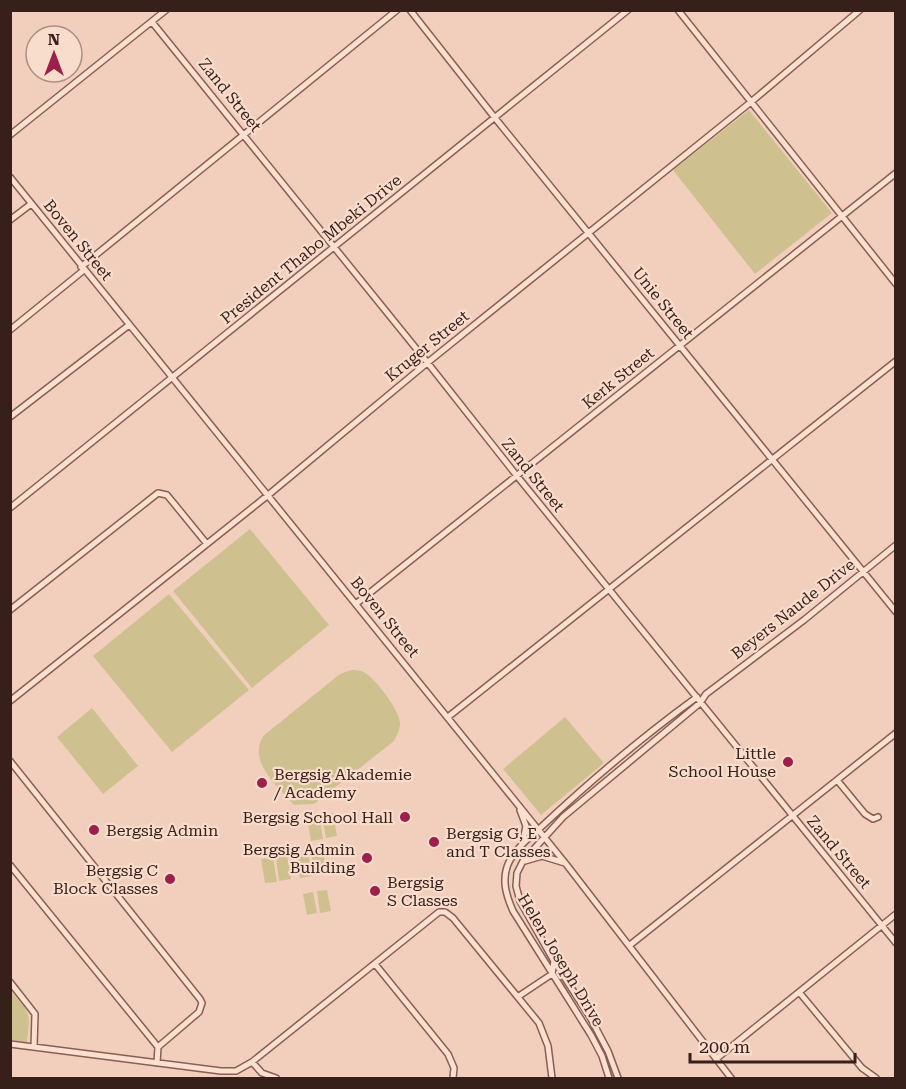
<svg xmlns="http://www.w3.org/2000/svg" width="906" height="1089" font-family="'Roboto Serif',serif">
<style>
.green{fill:#cfc18f}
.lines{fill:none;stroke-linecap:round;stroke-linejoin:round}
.minor-casing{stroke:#895f54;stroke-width:8}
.minor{stroke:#fbdfcf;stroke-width:5}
.poi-dot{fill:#9c204b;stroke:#f8dccc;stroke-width:2}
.labels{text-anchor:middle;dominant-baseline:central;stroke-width:4.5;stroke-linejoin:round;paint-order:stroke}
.street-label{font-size:16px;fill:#371f1a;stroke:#f8dccc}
.poi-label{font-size:16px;fill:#371f1a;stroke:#f8dccc;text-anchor:end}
</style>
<rect width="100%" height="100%" fill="#f1cfbc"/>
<!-- green -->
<path class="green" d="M749,110L832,213L755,274L673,170Z
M250,529L329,625L252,688L173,591Z
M169,594L249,690L172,752L93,656Z
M351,670C356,670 361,670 365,673C376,679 400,711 400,723C400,730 397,735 394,741L314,804L294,805C277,785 248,763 263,736L340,674Z
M92,708L138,766L103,794L57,737Z
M565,717L604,763L541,815L503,769Z
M333,813L337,836L326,838L322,815Z
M319,815L323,839L311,841L307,817Z
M323,849L327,874L315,875L311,851Z
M308,852L312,876L300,878L296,853Z
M287,855L291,879L279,881L276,857Z
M273,858L277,882L265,883L261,859Z
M327,890L331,911L320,913L317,891Z
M313,892L317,913L307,915L303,894Z
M10,990C30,1014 31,1010 27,1042L11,1040Z"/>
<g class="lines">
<defs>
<path id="minor" d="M410,10L495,118L896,612
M678,10L896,284
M152,22L423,357L517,476L896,943
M10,135L166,10
M10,177L566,864L731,1078
M10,220L31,204
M81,267L397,10
M10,330L84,270
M10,417L129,325
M10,508L628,10
M357,603L896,173
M10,610L158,493L167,495L207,544
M10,701L267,496L427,363L751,102L860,10
M448,717L896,361
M10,761L200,999L202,1003L199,1012L158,1047L157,1063
M837,780L865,814L873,819L878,817
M520,810L526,826L523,841
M525,861L542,856L565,863
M10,865L158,1047
M630,945L896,733
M375,964L448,1054L454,1068L453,1078
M10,982L35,1014L34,1047
M799,992L862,1068L876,1078
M519,996L552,974L554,961
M10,1044L221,1071H236L252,1062L439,912H445L453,918L539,1023L548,1046L552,1078
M716,1059L896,914
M252,1062L262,1073L276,1078
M609,1078L602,1056L591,1035L513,911C506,895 501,879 509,862C516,848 528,839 539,829C589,782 642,737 697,697
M618,1078L608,1051L590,1017L554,961L520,901L516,886L517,873L523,861L563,817L700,703L706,694L804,620L896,545"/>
</defs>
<!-- minor casing -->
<use href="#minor" class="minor-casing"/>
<!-- minor -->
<use href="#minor" class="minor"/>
</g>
<!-- markers -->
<g class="poi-dot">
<circle cx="788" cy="762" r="6"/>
<circle cx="262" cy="783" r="6"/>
<circle cx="405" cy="817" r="6"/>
<circle cx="94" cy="830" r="6"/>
<circle cx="434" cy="842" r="6"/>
<circle cx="367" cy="858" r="6"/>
<circle cx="170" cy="879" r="6"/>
<circle cx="375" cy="891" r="6"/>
</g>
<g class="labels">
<!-- street labels -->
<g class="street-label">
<text transform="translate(230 95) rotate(51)">Zand Street</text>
<text transform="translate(78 240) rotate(51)">Boven Street</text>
<text transform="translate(311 249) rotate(-39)">President Thabo Mbeki Drive</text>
<text transform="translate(663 303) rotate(51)">Unie Street</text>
<text transform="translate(427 346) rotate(-39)">Kruger Street</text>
<text transform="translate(618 378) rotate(-39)">Kerk Street</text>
<text transform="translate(533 475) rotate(51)">Zand Street</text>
<text transform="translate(793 609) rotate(-38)">Beyers Naude Drive</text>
<text transform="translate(385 617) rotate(51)">Boven Street</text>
<text transform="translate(839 852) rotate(50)">Zand Street</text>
<text transform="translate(561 960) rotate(59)">Helen Joseph Drive</text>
</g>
<!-- poi labels -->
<g class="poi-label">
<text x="776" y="753">Little<tspan x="776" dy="18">School House</tspan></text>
<text x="274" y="774" text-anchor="start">Bergsig Akademie<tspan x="274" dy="18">/ Academy</tspan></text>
<text x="393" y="817">Bergsig School Hall</text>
<text x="106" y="830" text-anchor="start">Bergsig Admin</text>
<text x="446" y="833" text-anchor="start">Bergsig G, E<tspan x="446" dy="18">and T Classes</tspan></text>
<text x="355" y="849">Bergsig Admin<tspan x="355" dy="18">Building</tspan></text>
<text x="158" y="870">Bergsig C<tspan x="158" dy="18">Block Classes</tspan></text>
<text x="387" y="882" text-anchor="start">Bergsig<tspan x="387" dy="18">S Classes</tspan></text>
</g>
</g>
<!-- border -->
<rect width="906" height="1089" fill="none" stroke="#371f1a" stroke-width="24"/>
<!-- north arrow -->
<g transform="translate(54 54)"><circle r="28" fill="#f8dccc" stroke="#ab9085" stroke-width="1.5"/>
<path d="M0-4.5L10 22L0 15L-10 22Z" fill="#9c204b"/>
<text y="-9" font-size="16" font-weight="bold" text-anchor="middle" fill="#371f1a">N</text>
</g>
<!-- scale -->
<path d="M690 1053v9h165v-9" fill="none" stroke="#371f1a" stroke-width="3"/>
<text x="699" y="1053" font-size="18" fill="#371f1a" stroke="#f8dccc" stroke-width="4.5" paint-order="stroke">200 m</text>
</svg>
